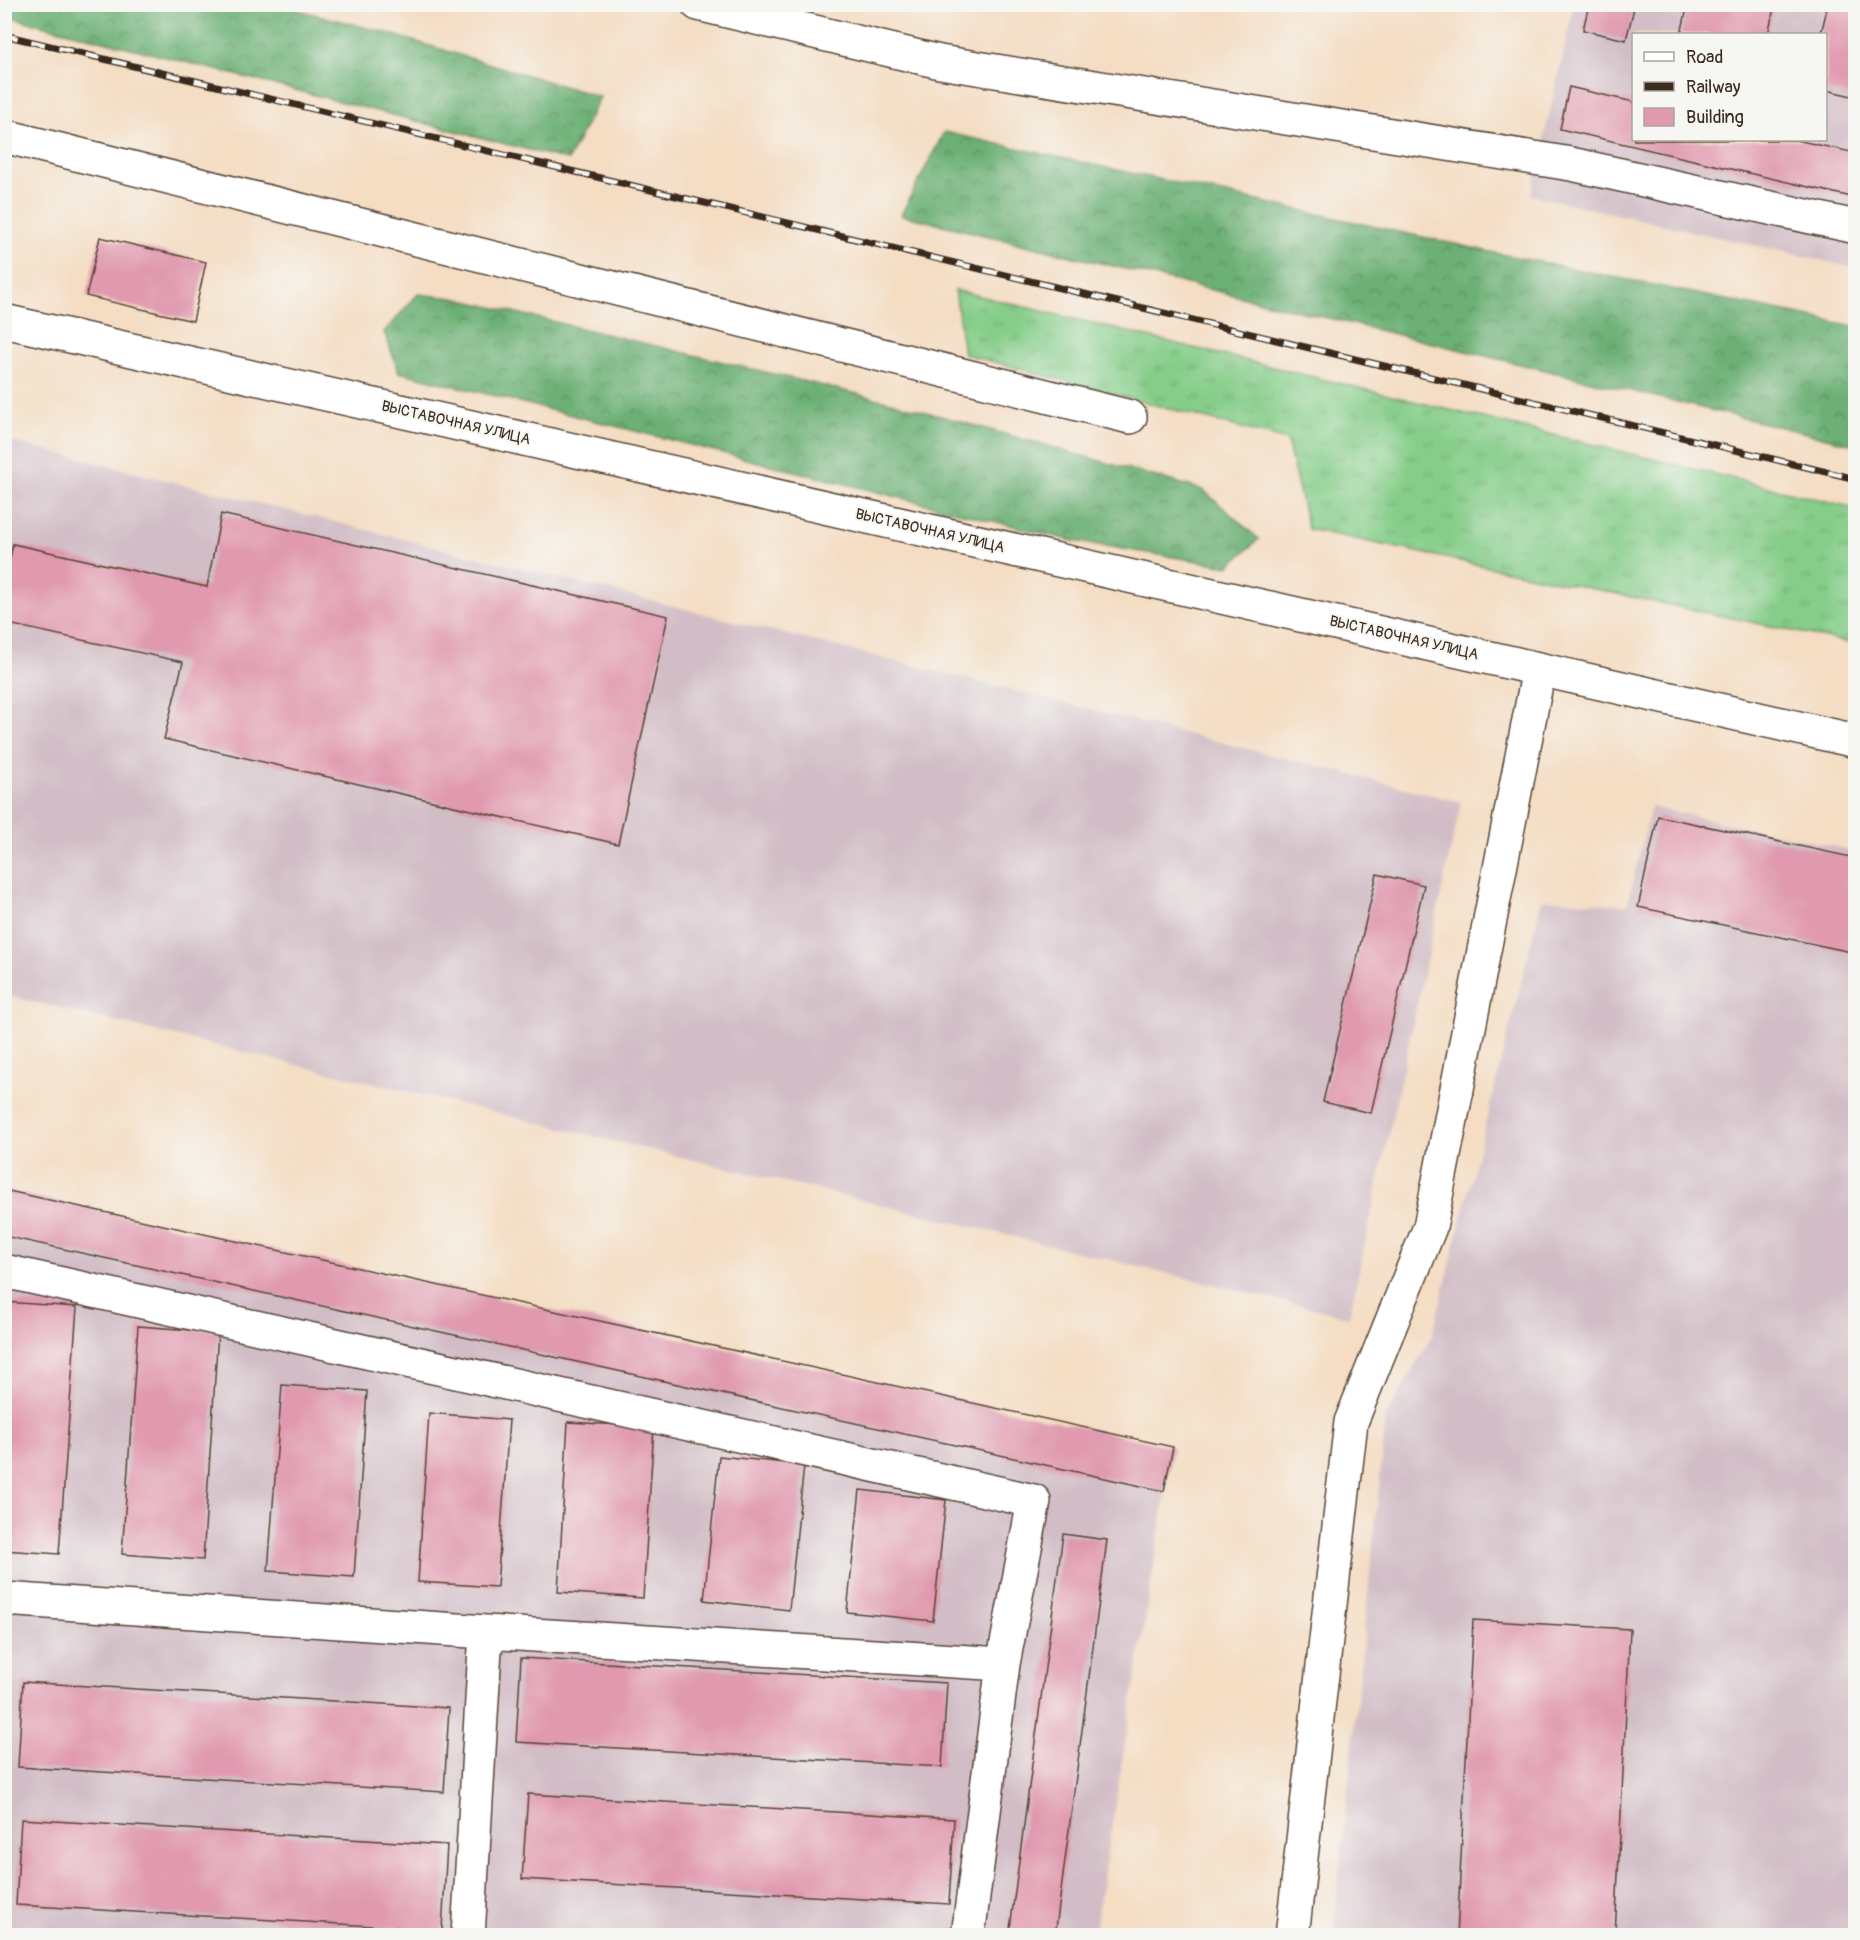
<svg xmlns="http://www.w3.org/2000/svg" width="1860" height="1940" font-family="Pangolin,sans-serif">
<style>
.industrial{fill:#d2bdc6;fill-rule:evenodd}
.grass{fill:url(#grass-tufts);stroke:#607c54;stroke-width:1.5}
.forest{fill:url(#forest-crowns);stroke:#546d4a;stroke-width:1.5}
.building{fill:#e099af}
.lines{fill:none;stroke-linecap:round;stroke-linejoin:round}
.minor-casing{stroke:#574537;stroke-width:36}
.minor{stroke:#fff;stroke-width:33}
.rail-casing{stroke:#3b2a1e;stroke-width:7}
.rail{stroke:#f6f6f2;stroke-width:4.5;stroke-dasharray:14;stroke-linecap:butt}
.labels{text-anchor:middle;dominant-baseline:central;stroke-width:4.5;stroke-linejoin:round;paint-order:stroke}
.street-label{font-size:15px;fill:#3b2a1e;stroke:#f6f6f2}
</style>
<defs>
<pattern id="grass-tufts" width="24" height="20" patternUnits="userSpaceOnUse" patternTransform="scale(1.5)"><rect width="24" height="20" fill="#85cd89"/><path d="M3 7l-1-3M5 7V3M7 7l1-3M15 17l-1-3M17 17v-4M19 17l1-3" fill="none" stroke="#74b076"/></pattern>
<pattern id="forest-crowns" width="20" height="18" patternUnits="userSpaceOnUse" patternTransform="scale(1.5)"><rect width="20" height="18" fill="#6cb075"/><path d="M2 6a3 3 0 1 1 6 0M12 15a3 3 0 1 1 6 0" fill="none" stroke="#5a8f5f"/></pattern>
</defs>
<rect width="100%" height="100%" fill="#f6f6f2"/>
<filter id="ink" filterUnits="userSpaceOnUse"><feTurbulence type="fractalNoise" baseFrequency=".0167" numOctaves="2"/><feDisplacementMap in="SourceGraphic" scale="12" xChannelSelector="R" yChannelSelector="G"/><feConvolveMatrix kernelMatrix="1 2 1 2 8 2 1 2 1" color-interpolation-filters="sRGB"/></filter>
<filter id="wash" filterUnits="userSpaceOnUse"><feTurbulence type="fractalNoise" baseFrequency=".008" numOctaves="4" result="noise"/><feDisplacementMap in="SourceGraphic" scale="24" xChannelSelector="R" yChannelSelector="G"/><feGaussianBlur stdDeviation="1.35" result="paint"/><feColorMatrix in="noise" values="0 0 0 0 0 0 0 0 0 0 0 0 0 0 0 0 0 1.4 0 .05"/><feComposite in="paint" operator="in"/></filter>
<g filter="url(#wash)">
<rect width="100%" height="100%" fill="#f4ddc3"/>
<!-- industrial -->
<path class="industrial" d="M1574,5H1855V268L1531,195ZM1634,34H1826V140H1634Z
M5,440L1461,802L1349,1317L5,995Z
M1651,807L1855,851V1935L1333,1936L1386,1417L1432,1336L1542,899L1627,905Z
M5,1190L1173,1447L1094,1935L5,1936Z"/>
<!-- grass -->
<path class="grass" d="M955,290L1855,508V644L1308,529L1287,440L964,354Z"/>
<!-- forest -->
<path class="forest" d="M4,5H278L380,31L600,97L568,160L5,16Z
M944,132L1491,252L1855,326V445L901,215Z
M418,294L454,298L891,402L1203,490L1259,539L1229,566L1073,541L399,372L384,332Z"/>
<g id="blocks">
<!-- building -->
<path class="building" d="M1589,4H1635L1626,40L1583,30Z
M1688,4H1775L1768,34H1681Z
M1828,4H1856V97L1826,90V34H1821Z
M1569,87L1634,102V140H1796L1856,153V198L1560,129Z
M100,237L206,262L193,321L86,296Z
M221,514L668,616L618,844L164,739L183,662L4,623V585L13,544L207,587Z
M1658,816L1856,858V953L1638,907Z
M1377,874L1424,885L1371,1113L1323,1102Z
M4,1190L1173,1447L1164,1491L4,1236Z
M4,1302L77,1307L59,1554L4,1550Z
M138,1326L218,1332L203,1560L122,1554Z
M282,1385L367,1391L354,1577L268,1571Z
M429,1413L509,1420L497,1587L418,1582Z
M568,1422L654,1427L643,1598L558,1592Z
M719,1456L804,1465L789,1610L704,1600Z
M860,1490L946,1500L933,1621L847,1612Z
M1063,1534L1107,1540L1055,1936H1009Z
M1473,1620L1630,1629L1615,1936H1457Z
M521,1658L947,1683L942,1767L516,1742Z
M23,1682L449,1708L444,1792L18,1767Z
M528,1794L954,1819L949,1904L522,1879Z
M21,1819L447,1845L442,1930L16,1905Z"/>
</g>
</g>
<g filter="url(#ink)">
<use href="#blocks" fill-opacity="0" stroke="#574537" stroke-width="1.5"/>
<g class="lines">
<defs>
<path id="minor" d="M698,4L940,62L1571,164L1856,227
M4,136L1130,417
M4,321L1856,741
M4,1271L1034,1501L1003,1664L968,1936
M4,1599L486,1632L1003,1664
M468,1936L486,1632
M1292,1936L1351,1422L1430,1227L1539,669"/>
</defs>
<!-- minor casing -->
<use href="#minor" class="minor-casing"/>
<!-- minor -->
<use href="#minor" class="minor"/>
<defs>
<path id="rail" d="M4,35L1856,479"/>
</defs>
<!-- rail casing -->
<use href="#rail" class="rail-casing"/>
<!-- rail -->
<use href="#rail" class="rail"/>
</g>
</g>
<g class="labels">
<!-- street labels -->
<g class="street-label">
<text transform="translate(456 423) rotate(13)">ВЫСТАВОЧНАЯ УЛИЦА</text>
<text transform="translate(930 531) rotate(13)">ВЫСТАВОЧНАЯ УЛИЦА</text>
<text transform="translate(1404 638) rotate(13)">ВЫСТАВОЧНАЯ УЛИЦА</text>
</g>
</g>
<!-- margin -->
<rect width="1860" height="1940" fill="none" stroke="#f6f6f2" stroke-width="24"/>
<!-- legend -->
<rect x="1632" y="33" width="195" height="108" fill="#f6f6f2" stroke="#aba49d" stroke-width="1.5"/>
<rect x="1644" y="52" width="30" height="9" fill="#ffffff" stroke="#aba49d" stroke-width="1.5"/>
<text x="1686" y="63" font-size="18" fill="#3b2a1e">Road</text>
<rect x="1644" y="82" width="30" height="9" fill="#3b2a1e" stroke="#aba49d" stroke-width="1.5"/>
<text x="1686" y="93" font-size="18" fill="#3b2a1e">Railway</text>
<rect x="1644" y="108" width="30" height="18" fill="#e099af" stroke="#aba49d" stroke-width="1.5"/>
<text x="1686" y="123" font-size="18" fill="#3b2a1e">Building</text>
</svg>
